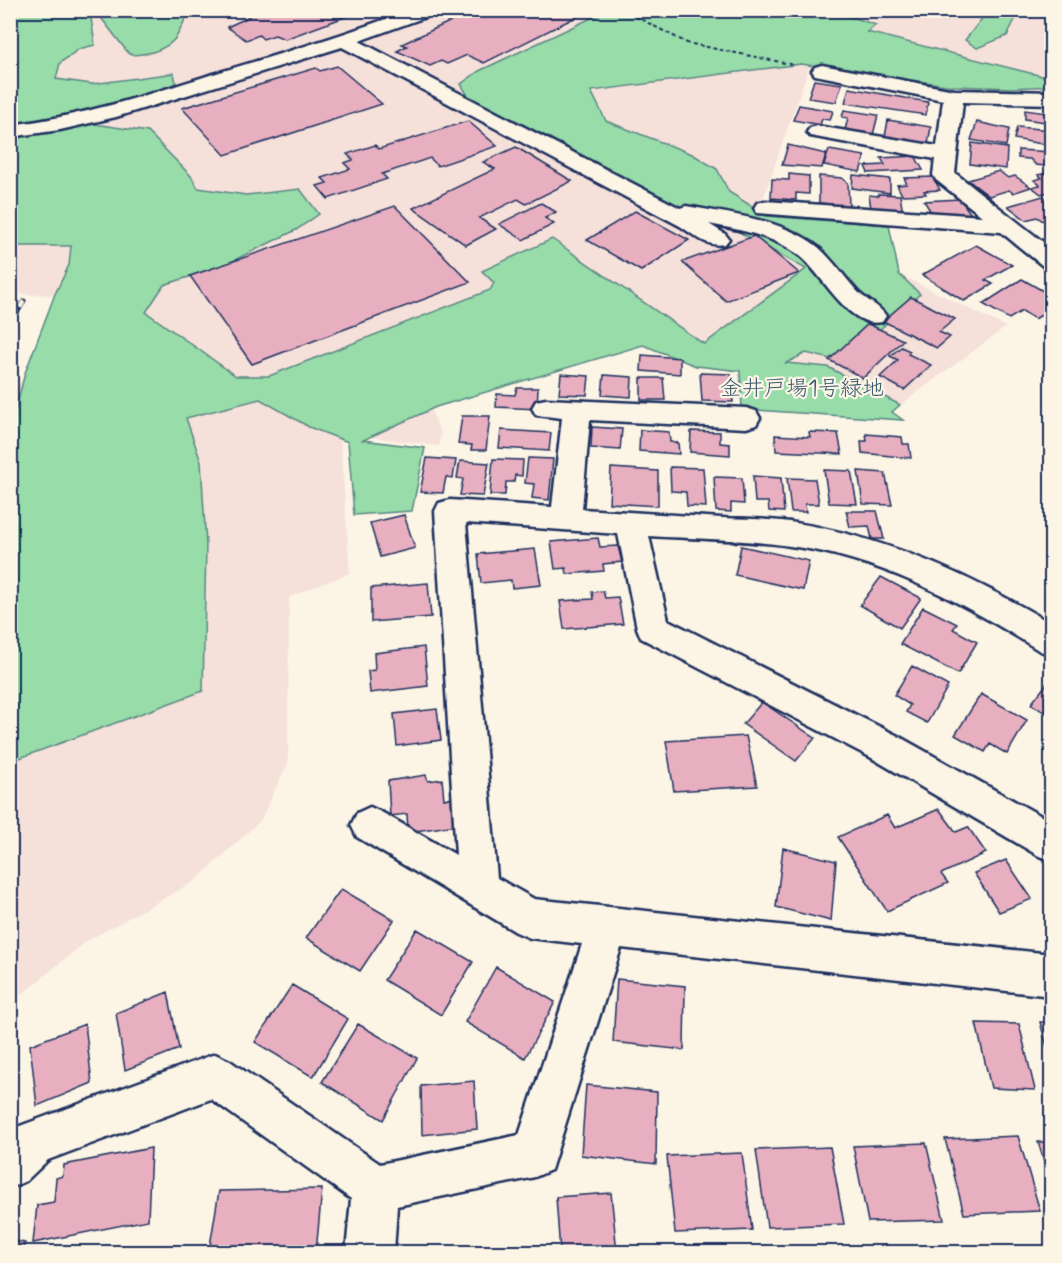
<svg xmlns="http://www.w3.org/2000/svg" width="1062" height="1263" font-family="Mynerve,'Klee One',sans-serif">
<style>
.built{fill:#f6e0da}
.green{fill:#97dca9;stroke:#598684;stroke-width:1.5}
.building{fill:#e8afc0;stroke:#1b2f5e;stroke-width:1.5}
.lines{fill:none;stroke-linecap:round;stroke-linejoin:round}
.minor-casing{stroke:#1b2f5e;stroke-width:5}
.path{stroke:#1b2f5e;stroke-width:2;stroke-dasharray:4 3;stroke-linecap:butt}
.minor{fill:#fcf5e5;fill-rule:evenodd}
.rail-casing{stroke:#1b2f5e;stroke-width:5}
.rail{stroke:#fcf5e5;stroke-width:4;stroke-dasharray:10;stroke-linecap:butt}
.labels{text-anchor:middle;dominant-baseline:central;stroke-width:4.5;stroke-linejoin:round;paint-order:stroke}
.park-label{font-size:22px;fill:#3a5a71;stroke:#fcf5e5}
</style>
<rect width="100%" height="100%" fill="#fcf5e5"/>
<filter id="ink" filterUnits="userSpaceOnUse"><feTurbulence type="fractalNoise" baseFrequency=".0167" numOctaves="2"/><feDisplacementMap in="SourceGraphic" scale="12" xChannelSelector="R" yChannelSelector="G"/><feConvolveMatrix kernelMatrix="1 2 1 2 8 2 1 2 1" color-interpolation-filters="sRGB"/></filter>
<g filter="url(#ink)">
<!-- built -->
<path class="built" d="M11,11H1051V93L957,92L809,67L762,202L768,216L889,225L899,274L1006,327L900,405L828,367L689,356L643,340L429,406L441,433L439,446L340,433L350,573L289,597L288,763L260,821L195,881L87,941L11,1003V400L25,373L54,295L11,294Z"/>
<!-- green -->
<path class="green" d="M10,11H90L95,45L79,49L60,63L56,79L92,84L174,73L176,83L81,122L148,132L191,176L198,188L246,195L300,189L319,214L296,230L220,267L164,285L146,312L236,376H269L490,290L494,283L482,271L552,239L704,344L806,269L721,222L668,202L471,101L461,84L479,71L606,11H833L876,25L867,32L1046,77L1051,86L1012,88L953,86L801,64L591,91L606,121L692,154L717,169L729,192L767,216L889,225L899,274L920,294L843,362L806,353L786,363L828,367L900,405L892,412L903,420L742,409L740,371L696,366L643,345L436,407L363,440L425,448L412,511L354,515L348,442L309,427L260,399L186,418L201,462L206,545L203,691L17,759L10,725L11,427L25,373L55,294L69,265L71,246H11Z
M104,11V10L189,11C178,33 179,43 153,52C144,54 137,56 129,54L102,19Z
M988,11H1019L1007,36L977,48L965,40Z"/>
<!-- building -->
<path class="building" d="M242,10H364L285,39L275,35L263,39L259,35L246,40L227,27L249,17Z
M475,10H590L484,63L467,55L447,64L441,61L430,66L397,51L407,46L402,44Z
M337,66L382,104L225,155L182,108L316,68L320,71Z
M814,80L842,84L836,102L808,98Z
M849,88L928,102L926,115L845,103Z
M799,105L833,111L830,120L822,119L820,125L793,120Z
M1047,108L1052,109V123L1025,119V110L1046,113Z
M844,110L878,115L873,135L845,130L848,118L842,117Z
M888,120L931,127L928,144L885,137Z
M468,121L497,146L438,166L430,158L382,174L387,179L328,199L317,186L327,183L322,178L350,169L344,163L353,160L347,154L375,145L379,149Z
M977,122L1009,129L1006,146L971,140Z
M1017,127L1052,130V143L1047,145L1014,139Z
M972,143L1007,148L1006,169L970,164Z
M788,145L826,154L822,168L782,165Z
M516,147L572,181L526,204L518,199L479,218L496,229L466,245L413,208L495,169L483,162Z
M829,150L865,156L860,172L824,165Z
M1018,150L1052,152V161L1045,166L1036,165L1030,159L1018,158Z
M915,156L923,170L868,173L865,166L885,165L881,158Z
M999,171L1008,178L1015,176L1031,187L1013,193L1009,190L989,196L968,180Z
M1052,172V191L1041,194L1032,187L1040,185L1034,180L1042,178L1038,175Z
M789,174L809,176V194L796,193V200L771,198L772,179L789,180Z
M853,175L890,179V193L852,188Z
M819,176L842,178L848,183L849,206L819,203Z
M933,177L940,190L924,191L926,194L902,195L897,185L907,184L904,178Z
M878,194L900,195L903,214L878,213L871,208L869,195L878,196Z
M1043,196L1052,203V219L1043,221L1037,217L1026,220L1008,206Z
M960,199L973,217L956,218L953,213L933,215L924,201Z
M541,203L556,212L545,218L554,224L523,240L499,224Z
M395,206L470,282L252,364L190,276Z
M635,211L689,240L641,271L587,240Z
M754,236L799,273L726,301L682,262Z
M976,245L1012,265L985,280L993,284L964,301L922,275Z
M1022,279L1052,296V308L1035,319L1022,311L1009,319L983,304Z
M911,297L955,319L939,332L950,337L937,348L883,321Z
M868,324L903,340L863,378L829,360Z
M901,347L910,351L908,354L931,365L904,390L880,377L898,360L890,356Z
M642,355L680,358V374L641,371Z
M700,373L731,374L733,402L702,401Z
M561,374L589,376L587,395L559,394Z
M604,375L632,377L631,397L602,395Z
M641,378H663L665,400H641Z
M517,388H538L537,409L496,407L497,394L515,395Z
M462,416H490L486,450H471L472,445L458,444Z
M592,427L622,429L620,450L591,448Z
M501,430L551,433L549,451L499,448Z
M640,430L669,432L670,442L678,443L679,454L639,451Z
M691,431L720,432V443L730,444V455L690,452Z
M809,432L838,433L842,454L776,451L775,435L810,437Z
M866,434L902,437L903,444H909L911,458L862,453L861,441H867Z
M427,458L456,460L453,478L446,477L443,493L420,492Z
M528,458L553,459L549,500L532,498L534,484L525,483Z
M493,459L523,460L522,476L515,475L514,482H506L505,495H490Z
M460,461L489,463L483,496L460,495L463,479L457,478Z
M670,467L703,468L706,507L687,506L686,492L671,491Z
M611,468L658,471V506L609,503Z
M824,470L851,471L857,504L829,503Z
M858,471L885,473L892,505L863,504Z
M753,476L781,478L784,512L769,511L768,502H755Z
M714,477L742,478L744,504L731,503V512L716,511Z
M787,478L815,479L819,504H805L806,512H791Z
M846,511H877L884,539H872L869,526L850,527Z
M404,515L415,548L380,557L370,523Z
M598,538L600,547L618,546L622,562L603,564L604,571L567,574L566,568L555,569L551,542Z
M741,546L809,561L803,590L735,575Z
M535,549L541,585L512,588L511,580L481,583L478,554Z
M881,577L921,598L900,628L860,605Z
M428,583L431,617L371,622V588Z
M603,591L605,598L618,597L623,624L564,629L560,601L593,599L592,592Z
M923,607L957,624L953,629L977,642L958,674L900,644Z
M424,647L428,686L370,693L368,671L375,670L374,653Z
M912,666L948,686L927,723L906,712L910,705L894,695Z
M1052,677V717L1031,704Z
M981,694L1027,720L1007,754L990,744L985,752L955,735Z
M762,702L815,738L796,761L743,724Z
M437,709L441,740L397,746L394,714Z
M746,736L757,786L674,791L666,741Z
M426,775L428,781L442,779L444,799L453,797L457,825L408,832L407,814L390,816L388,781Z
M939,809L956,832L968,827L986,853L941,874L948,883L887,911L838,837L887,815L895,828Z
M783,848L836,861L831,921L776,907Z
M1006,860L1032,899L999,912L974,873Z
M341,889L394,920L360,971L306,938Z
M417,929L473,962L441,1015L384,980Z
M496,967L555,1002L525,1058L465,1022Z
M617,979L685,986L684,1050L613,1042Z
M292,985L348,1019L313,1077L255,1042Z
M168,992L179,1049L125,1070L116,1013Z
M1040,1022H1052V1064Z
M976,1023L1019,1024L1035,1090L991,1088Z
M85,1024L92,1083L37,1106L30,1045Z
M358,1024L417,1058L383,1120L322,1082Z
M474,1081L477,1129L422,1135L421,1086Z
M586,1085L657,1092L656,1164L581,1155Z
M1018,1136L1040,1211L964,1214L945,1139Z
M1038,1142H1052V1187Z
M926,1143L944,1220L868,1222L853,1146Z
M830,1147L844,1224L767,1227L756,1150Z
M151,1148L148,1220L33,1243L37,1205L54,1202L56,1178L63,1176L64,1165Z
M742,1153L752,1230L675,1233L667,1156Z
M322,1189L316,1252H209L219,1191Z
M611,1193L617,1252H560L556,1197Z
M10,1240L25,1243L21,1252H10Z"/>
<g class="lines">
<defs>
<path id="minor" d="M410,10H437L434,14L359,41L680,208L686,206C729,214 783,219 818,247C833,260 844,277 858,292C867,301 879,305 886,316L882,322C849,330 823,274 800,256C775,236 740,230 709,224L725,234L729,239L725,244C708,248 694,235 680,226L342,47L116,117L60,130L10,137V125C79,117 144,96 210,75C277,55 344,35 410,10Z
M822,65L954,90L1052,92V104L963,102L955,173L1052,249V268L1043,266L1001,232L757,213L754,208L757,203L765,201L982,216L936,180L933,175L935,159L810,136L807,132L810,128L817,126L937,146L943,100L815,75L812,71L815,67Z
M546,399L746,408L756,411L760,418L756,425L746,428L590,420L582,509C629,512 676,515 722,518C745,519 768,519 790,522C883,536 972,576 1052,624V655L1040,651C964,603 881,558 790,546C744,539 696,539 649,536L668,620L896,735L1052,822V861L1039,856L870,757L641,638L637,628L618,534L466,523L497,878L534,899L1052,954V996L621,948L551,1170L535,1177L397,1206L394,1252H346L351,1199L211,1099L48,1160L26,1181L10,1188V1133L17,1127L215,1054L230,1061L380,1164L519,1135L582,944L530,938L516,932L357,837L351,825L357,813L370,807L383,813L456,855L435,511L439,503L450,500L552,507L562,418L536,415L532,408L536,401Z"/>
</defs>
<!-- minor casing -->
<use href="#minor" class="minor-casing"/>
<!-- path -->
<path class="path" d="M623,10L687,43L795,65"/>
<!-- minor -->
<use href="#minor" class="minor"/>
<defs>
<path id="rail" d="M10,325L24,301"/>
</defs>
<!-- rail casing -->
<use href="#rail" class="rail-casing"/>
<!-- rail -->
<use href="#rail" class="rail"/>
</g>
</g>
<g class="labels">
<!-- park labels -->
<g class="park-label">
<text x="802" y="389">金井戸場1号緑地</text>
</g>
</g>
<!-- margin -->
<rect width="1062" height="1263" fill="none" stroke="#fcf5e5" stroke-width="36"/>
<rect x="18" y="18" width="1026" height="1227" fill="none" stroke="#1b2f5e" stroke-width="2" filter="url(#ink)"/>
</svg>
